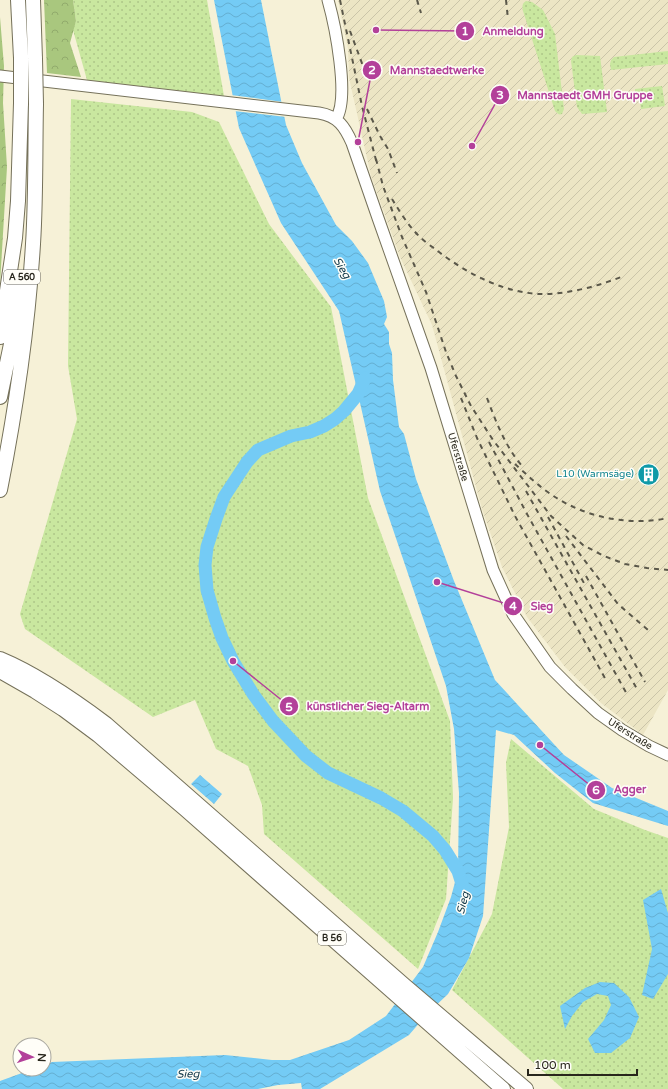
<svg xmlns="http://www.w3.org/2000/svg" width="668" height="1089" font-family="'Varela Round',sans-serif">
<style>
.industrial{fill:url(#industrial-furrows)}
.grass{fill:url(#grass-dots)}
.forest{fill:url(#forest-crowns)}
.water{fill:url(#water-waves)}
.pier{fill:#f6f1d7}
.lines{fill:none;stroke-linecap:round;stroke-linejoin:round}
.river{stroke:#74cbf5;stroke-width:13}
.secondary-casing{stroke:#75715a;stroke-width:13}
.highway-casing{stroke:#75715a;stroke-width:16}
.secondary{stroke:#fff;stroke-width:11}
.highway{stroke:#fff;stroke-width:14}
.rail{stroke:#5a5749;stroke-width:2;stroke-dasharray:5 5;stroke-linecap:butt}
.highway-bridge-casing{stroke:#75715a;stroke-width:16;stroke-linecap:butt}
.highway-bridge{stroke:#fff;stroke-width:14}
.labels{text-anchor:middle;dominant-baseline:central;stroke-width:3;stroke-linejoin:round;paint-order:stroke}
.shield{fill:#fffef8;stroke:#68675e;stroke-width:1}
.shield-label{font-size:9px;font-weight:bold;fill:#28261c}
.street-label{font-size:10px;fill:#28261c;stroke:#fffef8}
.culture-label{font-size:10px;fill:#0d838f;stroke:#fffef8;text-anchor:end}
.water-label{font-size:11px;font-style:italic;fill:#0e3647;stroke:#fffef8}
.leader{fill:none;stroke:#b3409a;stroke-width:1.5}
.callout-dot{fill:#b3409a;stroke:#fffef8;stroke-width:1.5}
.mark-label{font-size:12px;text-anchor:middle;font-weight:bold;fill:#fff}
.callout-label{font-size:11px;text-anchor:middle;font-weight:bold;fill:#b3409a;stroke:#fffef8;stroke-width:3;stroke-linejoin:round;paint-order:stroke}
</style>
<defs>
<pattern id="industrial-furrows" width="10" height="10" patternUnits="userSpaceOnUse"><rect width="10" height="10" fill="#ece5c4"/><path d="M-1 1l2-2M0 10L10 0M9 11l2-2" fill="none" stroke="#cac4a8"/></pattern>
<pattern id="grass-dots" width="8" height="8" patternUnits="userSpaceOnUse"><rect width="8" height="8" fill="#c9e79f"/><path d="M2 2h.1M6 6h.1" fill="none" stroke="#adc688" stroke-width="1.8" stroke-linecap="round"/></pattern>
<pattern id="forest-crowns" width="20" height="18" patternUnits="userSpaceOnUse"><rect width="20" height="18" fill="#a9c77e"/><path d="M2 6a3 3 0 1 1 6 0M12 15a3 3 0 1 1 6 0" fill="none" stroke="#91ab6c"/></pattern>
<pattern id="water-waves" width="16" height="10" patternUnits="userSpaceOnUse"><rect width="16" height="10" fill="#74cbf5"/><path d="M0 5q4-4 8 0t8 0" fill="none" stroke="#64aed1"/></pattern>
</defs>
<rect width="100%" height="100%" fill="#f6f1d7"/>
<!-- industrial -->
<path class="industrial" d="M338,0H668V690L643,735L601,703L565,667L527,617L502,567L482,509L432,325L400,257L371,176L349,78L348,49Z"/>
<!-- grass -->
<path class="grass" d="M73,0H207L224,96L87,80L73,30L76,21Z
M526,1L532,2L543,10L555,34L564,109L562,114C559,115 558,114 555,111L523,11C522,7 522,3 526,1Z
M668,51V64L611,70L610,64L611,60L614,57Z
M576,55L600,56L607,112L582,114L577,107L571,61L572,57Z
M662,86L665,106L641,109L639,95L635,91V89Z
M71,99L192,112L219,122L269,224L331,307L368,498L450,721L453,798L446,899L418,969L264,834L262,805L248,766L216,749L195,700L153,717L25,629L20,614L77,419L68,366Z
M511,739L594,809L645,830L668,838V1089H563L452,990L492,914L509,827L506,763Z"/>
<!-- forest -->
<path class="forest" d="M44,0H73L76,21L70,43L81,77L47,73Z
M0,17L4,66L3,103L7,167L0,284Z"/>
<!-- water -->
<path class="water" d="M214,0H261L286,125L302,163L336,225L352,241L368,263L384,301L387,317L384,324L389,332V344L392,353L393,380L399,427L404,434L416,479L454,581L495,680L564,755L612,788L668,811V826L593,803L555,773L514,735L496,730L483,916L469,958L448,994L427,1014L409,1035L320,1089H302L301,1083L278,1085L258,1089H0V1081L33,1069H44V1065L52,1062L225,1055L272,1060H290L349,1040L386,1016L423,967L438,932L451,897L458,871L459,793L454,729L446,686L380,491L358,394L339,311L281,223L239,128Z
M200,775L222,794L214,804L191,784Z
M661,889L668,913V974L653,999L642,995L652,949L643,900Z
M600,982L614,983L629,997L639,1017L630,1038L611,1053H595L588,1039L604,1020L611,1005L608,996L597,994L583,1002L572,1016L565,1029L560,1006L585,988Z"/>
<!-- pier -->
<path class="pier" d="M231,95L283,102L286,117L234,111Z"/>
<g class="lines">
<!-- river -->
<path class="river" d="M365,378L358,394L344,411L335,419L324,426L310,432L291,436L258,450L247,462L224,497L216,519L207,547L205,565L207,590L215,618L222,638L233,661L253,694L273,721L306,756L328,773L381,798L403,811L433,836L445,850L458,871L463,887"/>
<defs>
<path id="secondary" d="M328,0C335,25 350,98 336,119
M0,76L319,113C338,116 345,127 352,143L378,218L431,368L493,570L513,614L550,667L572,689L598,713L622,730L649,746L668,755"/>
<path id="highway" d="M18,0L21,58
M33,0L35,59
M0,337L15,238L18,201L21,103
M0,397L16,320L20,289
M0,490C16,409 28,326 33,244C36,197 35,151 36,104
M0,659C36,674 74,700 106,724L404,985L526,1089
M0,671L35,691L63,709L98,735L185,809L503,1089"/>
</defs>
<!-- secondary casing -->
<use href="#secondary" class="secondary-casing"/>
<!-- highway casing -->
<use href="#highway" class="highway-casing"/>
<!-- secondary -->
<use href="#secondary" class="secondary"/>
<!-- highway -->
<use href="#highway" class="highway"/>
<!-- rail -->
<path class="rail" d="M340,0L362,106L377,164
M417,0L421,13
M506,0L508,19
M350,31L363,66
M367,109L380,136L388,149L397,173
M376,159L383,186L402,237L426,292L446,352L456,376L471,406L493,440L551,516L583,545L604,556L625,564L647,568L668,570
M392,199C400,212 409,227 421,238C425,242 431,246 435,249C467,274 508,296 550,294C575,292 598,286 621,277
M461,398L477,438L515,516L606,680
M487,398C496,422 506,448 523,467
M489,442L527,514L628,696
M515,464C527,475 542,489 555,497C588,518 630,526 668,518
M526,491L637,689
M548,517L585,585
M566,536L618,604L648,630
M586,576L645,682"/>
<defs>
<path id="highway-bridge" d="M21,58V103
M35,59L36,104"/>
</defs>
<!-- highway-bridge casing -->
<use href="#highway-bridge" class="highway-bridge-casing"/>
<!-- highway-bridge -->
<use href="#highway-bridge" class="highway-bridge"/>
</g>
<!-- icons -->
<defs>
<symbol id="building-disc" viewBox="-11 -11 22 22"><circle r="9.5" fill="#0f9aa8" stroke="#fffef8"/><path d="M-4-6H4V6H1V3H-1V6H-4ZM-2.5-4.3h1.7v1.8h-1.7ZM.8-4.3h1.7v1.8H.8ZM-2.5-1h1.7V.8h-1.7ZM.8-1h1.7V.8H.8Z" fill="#fff"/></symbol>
</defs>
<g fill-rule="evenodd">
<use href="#building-disc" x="636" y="462" width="25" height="25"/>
</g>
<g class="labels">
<!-- shield labels -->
<g class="shield">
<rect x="4" y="270" width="36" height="14" rx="3"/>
<rect x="318" y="931" width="28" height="14" rx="3"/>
</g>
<g class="shield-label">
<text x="22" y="277">A 560</text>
<text x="332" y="938">B 56</text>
</g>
<!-- street labels -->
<g class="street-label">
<text transform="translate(458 457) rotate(73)">Uferstraße</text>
<text transform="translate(630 734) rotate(32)">Uferstraße</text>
</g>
<!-- culture labels -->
<g class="culture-label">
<text x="634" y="474">L10 (Warmsäge)</text>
</g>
<!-- water labels -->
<g class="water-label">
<text transform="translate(342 268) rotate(59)">Sieg</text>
<text transform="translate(463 903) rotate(-77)">Sieg</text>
<text transform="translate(188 1074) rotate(-1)">Sieg</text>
</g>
</g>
<!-- callouts -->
<path class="leader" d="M376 30L465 31M358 142L372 70M472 146L500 95M437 582L513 606M233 661L289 706M540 745L596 790"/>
<g class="callout-dot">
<circle cx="376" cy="30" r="4"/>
<circle cx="358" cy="142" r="4"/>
<circle cx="472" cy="146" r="4"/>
<circle cx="437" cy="582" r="4"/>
<circle cx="233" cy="661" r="4"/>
<circle cx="540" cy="745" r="4"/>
<circle cx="465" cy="31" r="10"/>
<circle cx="372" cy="70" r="10"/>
<circle cx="500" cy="95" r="10"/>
<circle cx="513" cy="606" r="10"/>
<circle cx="289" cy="706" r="10"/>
<circle cx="596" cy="790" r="10"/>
</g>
<g class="mark-label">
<text x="465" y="35">1</text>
<text x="372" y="74">2</text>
<text x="500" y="99">3</text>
<text x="513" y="610">4</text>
<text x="289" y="711">5</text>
<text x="596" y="794">6</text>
</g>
<g class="callout-label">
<text x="513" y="35">Anmeldung</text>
<text x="437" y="74">Mannstaedtwerke</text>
<text x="585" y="99">Mannstaedt GMH Gruppe</text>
<text x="542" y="610">Sieg</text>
<text x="368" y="710">künstlicher Sieg-Altarm</text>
<text x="630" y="793">Agger</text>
</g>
<!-- north arrow -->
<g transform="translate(32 1057) rotate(93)"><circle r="19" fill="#fffef8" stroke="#a9a8a0"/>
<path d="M0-3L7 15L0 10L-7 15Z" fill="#b3409a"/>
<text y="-6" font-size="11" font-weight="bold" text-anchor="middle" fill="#28261c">N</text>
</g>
<!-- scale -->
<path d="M528 1069v6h109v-6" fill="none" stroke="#28261c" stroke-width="2"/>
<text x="534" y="1069" font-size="12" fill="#28261c" stroke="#fffef8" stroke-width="3" paint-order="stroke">100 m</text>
</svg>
